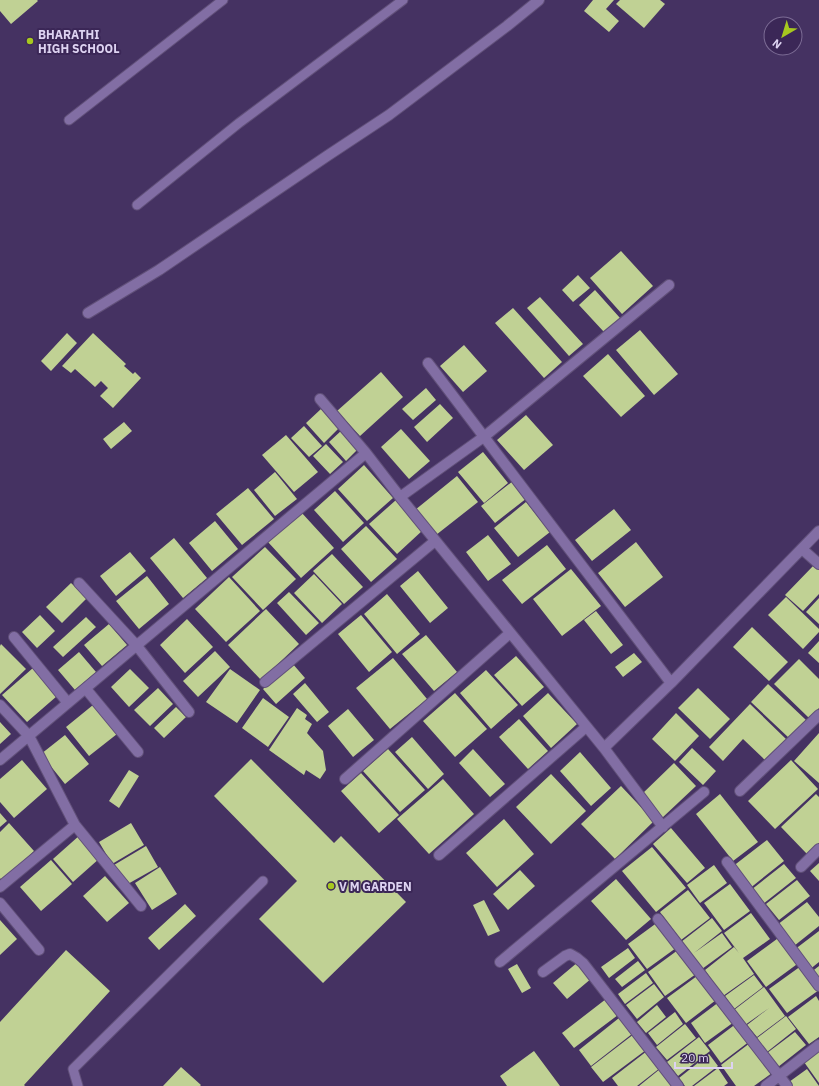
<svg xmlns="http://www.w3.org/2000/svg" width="819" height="1086" font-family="'IBM Plex Sans',sans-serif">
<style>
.building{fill:#c0d194}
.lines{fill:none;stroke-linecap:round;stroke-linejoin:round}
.lane-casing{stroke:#615079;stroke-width:11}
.street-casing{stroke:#615079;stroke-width:12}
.lane{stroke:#826ea4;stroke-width:9}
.street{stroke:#826ea4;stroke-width:10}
.poi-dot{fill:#a7c81f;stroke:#3b2757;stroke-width:1.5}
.labels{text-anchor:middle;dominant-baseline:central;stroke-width:4;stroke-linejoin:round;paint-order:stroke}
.poi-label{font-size:12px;font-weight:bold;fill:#ddd3f1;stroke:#3b2757;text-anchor:start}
</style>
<rect width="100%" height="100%" fill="#453262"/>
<!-- building -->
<path class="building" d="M0,0H37L38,1L11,24L0,11Z
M593,0H614L606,9L619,21L609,32L584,11Z
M620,0H660L665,4L644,28L616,4Z
M621,251L653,286L622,314L590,278Z
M578,275L590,288L573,302L562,290Z
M595,290L620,318L604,332L579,305Z
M540,297L583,344L569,356L527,308Z
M513,308L562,362L544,378L495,323Z
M640,330L678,374L654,395L616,350Z
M67,333L77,343L51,371L41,361Z
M93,333L126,364L124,366L133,374L135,372L141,378L113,408L100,396L108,388L101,381L95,387L75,369L71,373L62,366Z
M464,345L487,371L463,392L440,366Z
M608,354L645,396L621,417L583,376Z
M381,372L403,397L360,436L337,411Z
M426,388L436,400L413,420L402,409Z
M440,404L453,418L427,442L414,427Z
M321,409L339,428L324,443L306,423Z
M526,415L553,445L524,470L497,440Z
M124,422L132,431L111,449L103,439Z
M304,426L322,446L309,457L291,438Z
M401,429L430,461L409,479L381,447Z
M342,430L359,448L346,461L329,442Z
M286,435L318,472L294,492L262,455Z
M326,444L343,462L330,474L313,456Z
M483,452L508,483L484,503L458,472Z
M364,465L393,498L367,521L338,489Z
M275,472L297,499L275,516L254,490Z
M457,476L478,502L436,535L415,510Z
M513,481L527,498L495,523L481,506Z
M248,488L274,519L242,545L216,514Z
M335,491L364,523L343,542L314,510Z
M396,500L423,530L397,554L369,524Z
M526,502L550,532L518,557L494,528Z
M614,509L631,530L592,561L575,540Z
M301,512L334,548L301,578L268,542Z
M215,521L238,549L212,571L189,543Z
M366,526L397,559L371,582L341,549Z
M488,535L511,564L488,581L466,552Z
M174,538L207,578L183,598L150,558Z
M636,542L663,577L625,607L598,573Z
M547,545L566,569L522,604L502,580Z
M265,547L296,579L263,610L232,577Z
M130,552L146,571L116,596L100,576Z
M332,554L363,587L344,604L313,571Z
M814,565L819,570V594L803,611L785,595Z
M571,569L601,606L562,636L533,599Z
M418,571L448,608L430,623L400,586Z
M314,574L342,604L322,623L294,593Z
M147,576L169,604L139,629L116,601Z
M229,577L260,611L226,642L195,609Z
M71,583L87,598L62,623L46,607Z
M289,592L319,623L306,635L277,603Z
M387,594L420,634L397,654L364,614Z
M786,597L819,629V632L803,649L768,615Z
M819,598V624L806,612Z
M266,609L299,644L261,680L228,645Z
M596,611L623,645L611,654L584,620Z
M40,615L55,631L37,648L22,632Z
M361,615L392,652L369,672L338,634Z
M86,617L96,627L63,657L53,647Z
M187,619L213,647L185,673L160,645Z
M109,624L127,645L102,666L84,645Z
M752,627L788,662L769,681L733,647Z
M426,635L457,672L434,691L402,654Z
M819,641V663L808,653Z
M1,644L26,669L0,694V646Z
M215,651L230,667L198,697L183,681Z
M79,652L96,672L75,690L58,670Z
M634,653L642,662L623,677L615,667Z
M516,656L544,687L522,706L494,675Z
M393,658L427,699L390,729L356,688Z
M799,659L819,679V708L809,718L774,684Z
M292,663L305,678L276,704L263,689Z
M33,668L57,696L27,722L2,695Z
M130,669L149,688L129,707L111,687Z
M230,669L260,690L237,723L206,702Z
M486,670L518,705L491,729L460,693Z
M305,683L329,712L317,722L293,694Z
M768,684L806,720L789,738L751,702Z
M158,688L173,704L150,726L134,710Z
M698,688L730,719L710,739L678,708Z
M455,693L487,729L455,757L423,721Z
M548,693L577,724L551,748L523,716Z
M263,698L289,717L268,747L242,728Z
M750,704L787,740L766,761L743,739L723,761L709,747Z
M93,705L117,734L89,756L66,727Z
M176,707L186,717L164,738L154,728Z
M297,708L307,715L305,719L312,724L307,733L323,751L326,770L320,779L306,770L304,775L269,750Z
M348,709L374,740L353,757L328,726Z
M676,713L699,736L675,761L652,739Z
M519,719L548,751L528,769L499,737Z
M0,722L11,734L0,744Z
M819,733V783L794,761Z
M65,735L89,764L65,784L41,754Z
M412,737L444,774L428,789L395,752Z
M692,748L716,771L703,785L679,762Z
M388,749L425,790L400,812L363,771Z
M473,749L505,784L490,797L459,763Z
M580,752L611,788L591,806L560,771Z
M251,759L334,843L341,836L406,902L323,983L259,919L297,881L214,796Z
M22,760L47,789L14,818L0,802V779Z
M791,760L818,789L775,829L748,801Z
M674,763L696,786L662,818L641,795Z
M129,770L139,776L119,808L109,801Z
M361,773L399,815L379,833L341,791Z
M551,774L586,811L551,844L516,807Z
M443,779L474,814L429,854L397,819Z
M621,786L654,821L615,859L581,824Z
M720,794L758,842L733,861L696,814Z
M816,794L819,797V843L807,854L781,827Z
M0,813L7,821L0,827Z
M504,819L534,854L497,887L466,853Z
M9,823L34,851L2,881L0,878V832Z
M131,823L144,845L112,864L99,842Z
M671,828L705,868L687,883L653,844Z
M80,835L100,858L73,882L53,859Z
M767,840L784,861L749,889L732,867Z
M146,846L158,867L126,885L114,865Z
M652,847L686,888L656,912L622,871Z
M51,860L72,884L41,911L20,887Z
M819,863V881L810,871Z
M784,864L796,878L763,904L751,890Z
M714,865L727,883L700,903L687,885Z
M160,867L177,894L152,910L135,883Z
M520,870L535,886L508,910L493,894Z
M105,876L129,903L107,922L83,896Z
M616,879L651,919L626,940L591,901Z
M797,880L810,896L779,920L766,904Z
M730,884L750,911L724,930L704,903Z
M688,890L710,918L681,940L660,912Z
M484,900L500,931L488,936L473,905Z
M807,902L819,917V926L794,946L777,925Z
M185,904L196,916L159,950L148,938Z
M751,913L770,939L743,958L754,974L723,996L705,970L734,947L739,953L724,933Z
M712,918L722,931L694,953L722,933L732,947L702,969L681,942Z
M0,920L17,939L0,955Z
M658,922L676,948L647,969L628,944Z
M819,931V962L809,970L794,950Z
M781,936L800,962L766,987L747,961Z
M628,948L635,958L609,978L601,967Z
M66,950L110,991L24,1085L25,1086H0V1022Z
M678,950L696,974L665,996L648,972Z
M638,961L645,970L622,987L615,979Z
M578,962L592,978L567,999L553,983Z
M517,964L531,988L522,993L508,969Z
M801,966L819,990L787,1013L769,989Z
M819,966V985L810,973Z
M646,973L653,983L625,1004L618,994Z
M754,975L763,987L734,1009L725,996Z
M697,976L716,1000L686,1023L667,998Z
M654,984L664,997L637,1019L626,1005Z
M764,987L785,1016L757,1037L747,1025L769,1008L745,1025L734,1010Z
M816,996L819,1001V1037L809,1044L788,1017Z
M606,999L618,1015L574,1048L562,1033Z
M719,1002L734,1022L705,1043L691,1023Z
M657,1005L666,1017L646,1033L637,1022Z
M675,1012L683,1024L657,1045L648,1033Z
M786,1016L796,1029L767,1052L757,1038Z
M619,1018L632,1034L591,1066L579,1050Z
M737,1023L750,1041L721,1063L708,1045Z
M685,1024L696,1038L667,1060L656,1047Z
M795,1032L806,1045L778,1067L767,1053Z
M634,1034L646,1050L603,1082L591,1067Z
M699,1037L710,1051L678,1076L667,1062Z
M750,1043L772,1073L754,1086H736L721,1065Z
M534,1051L560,1086H507L500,1076Z
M647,1051L660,1068L637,1086H618L612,1078Z
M819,1051V1083L804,1062Z
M709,1054L718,1066L692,1086H685L679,1078Z
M181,1067L201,1085L200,1086H163Z
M718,1068L728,1083L724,1086H694Z
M660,1069L673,1084L671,1086H639Z
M807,1069L819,1086H792L789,1082Z"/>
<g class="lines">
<defs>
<path id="lane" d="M69,120L223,0
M137,205L239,123L403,0
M78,1086L73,1069L263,881"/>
<path id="street" d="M88,313L159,270L327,156L389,115L507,26L539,0
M428,363L671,683
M320,399L366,453L400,497L604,748L663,827
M400,497L485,436L669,285
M802,549L819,564
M79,583L137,646L189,712
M14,637L68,703
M265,682L435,541
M86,689L138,752
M0,705L29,736L75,825L141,906
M604,748L671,683L819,531
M0,760L366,453
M345,779L510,633
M740,791L819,715
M439,855L586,727
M727,862L819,986
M801,867L819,849
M0,887L75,825
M0,903L39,950
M658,919L787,1086
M500,962L704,792
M543,972L565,956L570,954L577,958L583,963L678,1086
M766,1086L819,1045"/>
</defs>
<!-- lane casing -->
<use href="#lane" class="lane-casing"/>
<!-- street casing -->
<use href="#street" class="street-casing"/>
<!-- lane -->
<use href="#lane" class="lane"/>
<!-- street -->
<use href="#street" class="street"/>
</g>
<!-- markers -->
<g class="poi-dot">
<circle cx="30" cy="41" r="4"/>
<circle cx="331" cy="886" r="4"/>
</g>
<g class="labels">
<!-- poi labels -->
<g class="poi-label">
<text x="38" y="34">BHARATHI<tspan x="38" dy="14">HIGH SCHOOL</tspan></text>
<text x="339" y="886">V M GARDEN</text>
</g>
</g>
<!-- north arrow -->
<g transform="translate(783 36) rotate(218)"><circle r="19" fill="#3b2757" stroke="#7c6c95"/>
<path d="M0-3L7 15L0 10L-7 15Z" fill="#a7c81f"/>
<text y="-6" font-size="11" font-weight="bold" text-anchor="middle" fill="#ddd3f1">N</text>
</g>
<!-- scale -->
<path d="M675 1062v6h57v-6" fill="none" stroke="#ddd3f1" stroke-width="2"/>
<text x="681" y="1062" font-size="12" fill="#ddd3f1" stroke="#3b2757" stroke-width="3" paint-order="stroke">20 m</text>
</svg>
